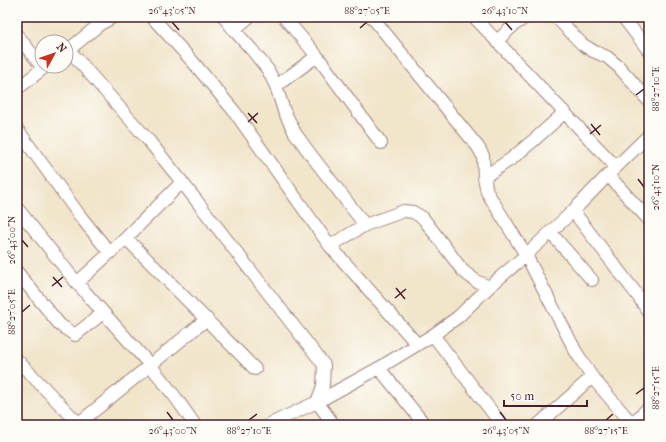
<svg xmlns="http://www.w3.org/2000/svg" width="666" height="442" font-family="'IM FELL French Canon',serif">
<style>
.lines{fill:none;stroke-linecap:round;stroke-linejoin:round}
.street-casing{stroke:#9e827a;stroke-width:14}
.street{stroke:#fff;stroke-width:12}
.ticks{fill:none;stroke:#4a1f2b;stroke-width:1.5}
.neatline{fill:none;stroke:#4a1f2b;stroke-width:1.5}
.ticks-label{font-size:10px;text-anchor:middle;fill:#4a1f2b}
</style>
<rect width="100%" height="100%" fill="#fdfcf7"/>
<filter id="ink" filterUnits="userSpaceOnUse"><feTurbulence type="fractalNoise" baseFrequency=".025" numOctaves="2"/><feDisplacementMap in="SourceGraphic" scale="8" xChannelSelector="R" yChannelSelector="G"/><feConvolveMatrix kernelMatrix="1 2 1 2 8 2 1 2 1" color-interpolation-filters="sRGB"/></filter>
<filter id="wash" filterUnits="userSpaceOnUse"><feTurbulence type="fractalNoise" baseFrequency=".012" numOctaves="4" result="noise"/><feDisplacementMap in="SourceGraphic" scale="16" xChannelSelector="R" yChannelSelector="G"/><feGaussianBlur stdDeviation="0.9" result="paint"/><feColorMatrix in="noise" values="0 0 0 0 0 0 0 0 0 0 0 0 0 0 0 0 0 1.4 0 .05"/><feComposite in="paint" operator="in"/></filter>
<g filter="url(#wash)">
<rect width="100%" height="100%" fill="#f1e5ca"/>
</g>
<g filter="url(#ink)">
<g class="lines">
<defs>
<path id="street" d="M152,17L193,62L234,111L330,246L417,344
M224,17L234,30
M249,17L234,30L252,50L268,70L276,86L284,111L295,133L311,155L365,225
M284,17L317,56L381,143
M372,17L478,147L483,156L484,177L487,192L526,255L576,352L592,377L633,425
M474,17L616,167
M556,17L582,44L593,51L607,57L619,67L649,101
M623,17L649,51
M17,35L43,68
M497,41L514,25L526,17
M69,50L149,141L182,182L206,213L324,365L323,386L317,402L334,425
M66,52L100,24L113,17
M276,86L317,56
M17,89L46,66
M17,129L80,216L110,253
M608,175L649,220
M484,177L511,159L534,140L565,112
M17,208L77,283L150,365L176,398L195,425
M573,211L638,296L649,313
M550,232L592,280
M126,238L255,369
M330,246L365,225L404,211L413,212L423,218L463,271L476,281L489,287
M17,272L60,325L75,335L103,313
M77,283L126,238L182,182
M433,335L502,425
M17,360L80,425
M379,368L425,425
M79,423L207,319
M632,424L649,407
M268,425L317,402L379,368L433,335L458,317L489,287L526,255L573,211L608,175L649,135
M538,425L592,377"/>
</defs>
<!-- street casing -->
<use href="#street" class="street-casing"/>
<!-- street -->
<use href="#street" class="street"/>
</g>
</g>
<!-- ticks -->
<path class="ticks" d="M172,22L179,30M505,22L512,30M360,28L367,22M636,95L644,89M248,113L257,123M248,122L258,113M591,124L600,135M590,134L601,125M638,179L644,187M22,240L28,247M53,277L62,287M52,286L63,277M396,288L405,299M395,298L406,289M22,312L30,305M636,394L644,388M167,412L173,420M500,412L506,420M249,420L257,414M606,420L613,414"/>
<!-- margin -->
<rect width="666" height="442" fill="none" stroke="#fdfcf7" stroke-width="44"/>
<!-- north arrow -->
<g transform="translate(54 54) rotate(50)"><circle r="19" fill="#fdfcf7" stroke="#b5a4a5"/>
<path d="M0-3L7 15L0 10L-7 15Z" fill="#c8321e"/>
<text y="-6" font-size="11" font-weight="bold" text-anchor="middle" fill="#4a1f2b">N</text>
</g>
<!-- scale -->
<path d="M504 400v6h83v-6" fill="none" stroke="#4a1f2b" stroke-width="2"/>
<text x="510" y="400" font-size="12" fill="#4a1f2b" stroke="#fdfcf7" stroke-width="3" paint-order="stroke">50 m</text>
<rect x="22" y="22" width="622" height="398" class="neatline"/>
<g class="ticks-label">
<text x="172" y="14">26°43'05"N</text>
<text x="367" y="14">88°27'05"E</text>
<text x="505" y="14">26°43'10"N</text>
<text transform="translate(655 89) rotate(-90)" y="4">88°27'10"E</text>
<text transform="translate(655 187) rotate(-90)" y="4">26°43'10"N</text>
<text transform="translate(11 240) rotate(-90)" y="4">26°43'00"N</text>
<text transform="translate(11 312) rotate(-90)" y="4">88°27'05"E</text>
<text transform="translate(655 388) rotate(-90)" y="4">88°27'15"E</text>
<text x="173" y="434">26°43'00"N</text>
<text x="249" y="434">88°27'10"E</text>
<text x="506" y="434">26°43'05"N</text>
<text x="606" y="434">88°27'15"E</text>
</g>
</svg>
